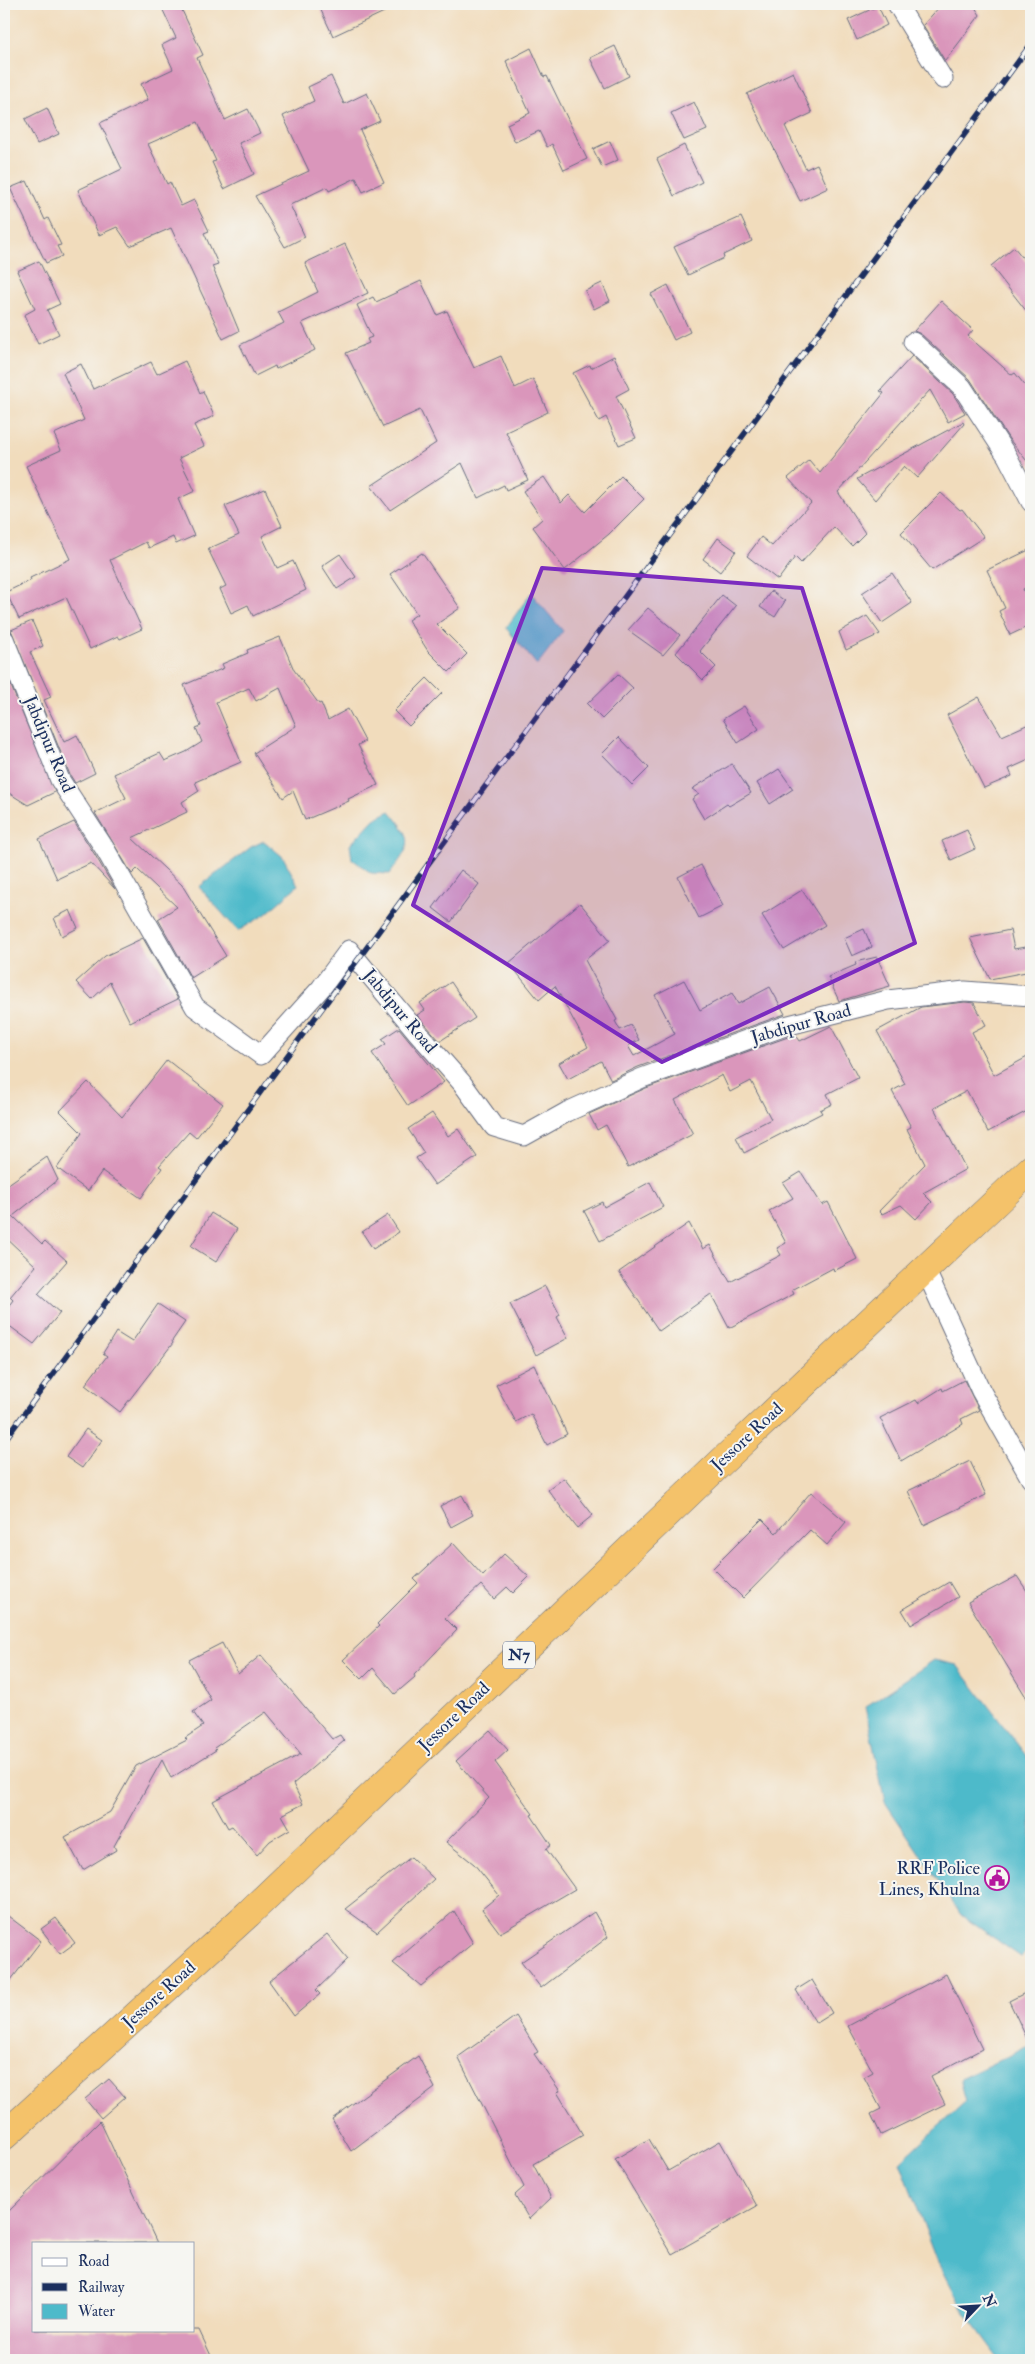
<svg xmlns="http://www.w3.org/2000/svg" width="1035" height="2364" font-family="'IM FELL Double Pica',serif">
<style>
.water{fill:#4ebaca;stroke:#347494}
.building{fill:#da96bb}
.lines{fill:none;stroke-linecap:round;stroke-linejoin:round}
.street-casing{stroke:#666c7f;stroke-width:21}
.highway-casing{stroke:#666c7f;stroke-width:29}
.street{stroke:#fff;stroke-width:19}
.highway{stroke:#f4c26a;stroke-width:28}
.rail-casing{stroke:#1b2f5e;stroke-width:5.5}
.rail{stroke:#f6f6f2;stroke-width:4;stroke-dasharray:11;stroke-linecap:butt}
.marked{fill:#7b2cbf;fill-opacity:0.2;stroke:#7b2cbf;stroke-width:4;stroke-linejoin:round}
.labels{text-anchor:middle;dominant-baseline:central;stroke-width:4;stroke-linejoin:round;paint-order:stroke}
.shield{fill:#f6f6f2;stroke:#5d6b8a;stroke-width:1}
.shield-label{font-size:16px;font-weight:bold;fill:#1b2f5e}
.street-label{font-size:18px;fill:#1b2f5e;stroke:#f6f6f2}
.poi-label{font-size:18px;fill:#1b2f5e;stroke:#f6f6f2;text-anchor:end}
</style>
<rect width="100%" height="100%" fill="#f6f6f2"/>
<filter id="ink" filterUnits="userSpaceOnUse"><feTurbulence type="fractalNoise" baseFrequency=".02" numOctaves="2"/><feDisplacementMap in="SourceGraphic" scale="10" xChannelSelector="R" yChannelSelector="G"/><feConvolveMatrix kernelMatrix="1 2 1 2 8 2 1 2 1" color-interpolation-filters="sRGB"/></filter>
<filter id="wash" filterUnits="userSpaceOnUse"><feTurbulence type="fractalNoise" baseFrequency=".0096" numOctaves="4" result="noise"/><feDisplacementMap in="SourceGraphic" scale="20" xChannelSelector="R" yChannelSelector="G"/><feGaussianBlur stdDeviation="1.12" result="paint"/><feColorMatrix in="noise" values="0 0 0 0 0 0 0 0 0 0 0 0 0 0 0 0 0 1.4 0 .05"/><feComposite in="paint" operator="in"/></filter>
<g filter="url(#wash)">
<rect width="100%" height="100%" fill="#f1dcbc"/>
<!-- water -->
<path class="water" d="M531,593L563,631L537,665L506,628Z
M390,811C415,841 412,843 390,874L371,873L352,859L350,845L374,819Z
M264,841L283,857L298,885L266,914L238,931L199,887L251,847Z
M934,1660L957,1665L1031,1762V1949L1021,1957L961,1915L885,1802L865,1707Z
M1031,2045V2360H1000L963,2310L937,2260L900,2162L966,2101L960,2079Z"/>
<g id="blocks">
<!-- building -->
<path class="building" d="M160,4H179L203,55L197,58L225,120L248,109L260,133L239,143L254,174L224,189L212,162L216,161L198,122L148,144L167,184L170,182L181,206L194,200L209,231L204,233L218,264L212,266L239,331L223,339L171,228L130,246L117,227L99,235L78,190L122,169L100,123L148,100L141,84L173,69L162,45L176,38Z
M318,4H401L333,36Z
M942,4H973L980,15L945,61L923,25Z
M878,6L887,25L857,40L848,20Z
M615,46L629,76L605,88L590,58Z
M531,48L544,77L547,76L587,159L564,170L552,144L547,147L539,131L515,142L507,124L530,113L506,61Z
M793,72L812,113L785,126L806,169L817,164L828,188L800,201L747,94Z
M331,76L344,104L367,93L380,121L360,130L384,182L363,192L356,178L329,191L327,187L290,205L305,237L285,247L255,196L309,171L283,116L314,101L308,87Z
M694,102L707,130L684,140L671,113Z
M47,108L59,134L37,144L25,119Z
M610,141L618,160L602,167L593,149Z
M684,145L702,182L674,196L657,159Z
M27,181L45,220L48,218L61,245L57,246L62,256L46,263L10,188Z
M741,217L752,241L723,255L724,258L688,275L674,247Z
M345,244L368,293L302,323L315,350L276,369L275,366L255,376L240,345L284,323L278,312L318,292L305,263Z
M1014,247L1031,268V317L991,266Z
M39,261L60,304L47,310L59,334L38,344L24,315L35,309L17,271Z
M421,281L437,315L447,311L474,368L501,356L515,388L533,379L548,412L506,432L528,480L506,490L504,485L478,498L462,463L390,510L371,486L436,443L420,410L383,427L346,353L369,343L367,339L372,337L357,305L373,297L376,302Z
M602,283L610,301L594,309L585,291Z
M668,285L690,332L674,340L651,294Z
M941,301L973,330L968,336L1012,375L1015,373L1031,393V466L1009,439L970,379L921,334L914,331Z
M614,356L629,389L616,396L636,438L619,445L606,417L599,421L573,373L590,365L591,368Z
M912,356L953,394L965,413L948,422L930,390L838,492L865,533L852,546L834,527L801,563L795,557L778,580L747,556L761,537L772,546L811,503L788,478L809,460L820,473L884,393L880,391Z
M185,361L200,393L203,391L214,416L194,425L204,446L179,458L195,491L178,499L194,536L176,544L173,537L149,548L146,542L110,560L142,629L120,639L118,636L90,649L66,597L19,619L6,592L31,580L30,578L70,559L26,466L61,450L54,434L84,420L63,373L81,364L93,389L151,362L157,374Z
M963,422L964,424L917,478L904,466L875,500L857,479Z
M621,476L644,499L609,534L565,570L533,527L542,519L523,491L544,477L561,503L569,495L585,512Z
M265,489L282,526L262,536L277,568L293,561L306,590L253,616L248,605L231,613L220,589L226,586L208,549L239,535L225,506Z
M941,493L960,510L962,509L984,537L932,570L901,533Z
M718,538L736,551L720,572L703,559Z
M1031,549V586L1023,589L1031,608V625L1010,635L999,611L1005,608L987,570Z
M422,553L460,608L437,624L467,654L449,672L428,651L408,620L417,614L390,574Z
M340,554L356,577L337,589L322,566Z
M892,573L912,603L882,623L862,593Z
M771,591L785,601L775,617L760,607Z
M722,595L736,606L700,651L716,667L703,680L676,653Z
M648,608L680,635L663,655L628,630Z
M867,616L880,634L846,650L839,632Z
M32,621L43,646L30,652L51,697L44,700L64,742L77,735L95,773L75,783L70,775L11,630Z
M280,637L294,670L319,704L321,703L328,720L348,709L365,741L358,745L378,785L348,799L349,801L305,820L293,791L283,798L254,753L296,726L280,688L256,701L249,688L216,702L241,762L195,782L199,791L182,802L187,812L132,838L182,885L226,956L191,978L158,919L177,907L137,869L132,874L95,813L126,798L114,774L160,753L165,761L186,752L202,742L196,728L201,726L184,685L224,668L222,664L248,653L247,650Z
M4,669L55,792L28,805L4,790Z
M618,674L633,688L602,719L587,704Z
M427,678L442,693L409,726L394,711Z
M979,697L1002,736L1031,723V759L1009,769L1012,776L984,788L947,715Z
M744,706L759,729L738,743L723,719Z
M619,737L649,768L632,785L602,754Z
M732,764L751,793L729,806L727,804L704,819L692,799L699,794L692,789Z
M779,769L793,789L770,804L757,783Z
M74,822L95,855L115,889L91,863L57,879L39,839Z
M967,830L975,849L951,860L942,841Z
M701,865L723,906L699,918L678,877Z
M461,870L479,884L451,922L433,908Z
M802,890L825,925L784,950L762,915Z
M580,903L610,940L585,960L617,1020L615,1021L620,1030L631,1025L639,1040L628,1046L634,1056L675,1034L655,995L684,980L700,1010L732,993L738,1004L770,987L785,1014L638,1067L611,1080L601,1061L568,1079L559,1063L588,1047L555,986L539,1000L509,963Z
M70,910L78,928L62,936L54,918Z
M864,929L872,947L852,956L844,938Z
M1010,930L1014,949L1031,946V971L990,979L970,938Z
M143,938L178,999L130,1022L110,982L92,999L76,982L105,956Z
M877,957L890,986L839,1001L828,977L856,965L855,962Z
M451,982L475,1018L440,1041L417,1015L425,1010L420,1003Z
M965,1002L974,1003L986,1025L972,1032L994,1075L1031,1055V1109L988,1132L967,1091L934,1108L966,1169L923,1193L932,1202L916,1219L901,1205L882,1214L879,1211L925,1164L907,1129L911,1127L892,1091L905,1084L877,1031L921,1007Z
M831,1026L858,1078L827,1094L832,1104L820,1110L822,1113L744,1153L736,1137L771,1119L751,1081L730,1092L722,1075L675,1100L693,1134L628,1167L606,1125L597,1130L589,1114L646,1088L788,1037L796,1035L800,1041Z
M399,1028L444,1082L408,1106L372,1053L386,1044L382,1039Z
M167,1060L223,1104L196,1138L189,1132L159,1166L162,1168L141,1198L102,1171L88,1191L57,1168L82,1133L60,1111L88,1082L122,1117Z
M432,1113L448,1136L458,1129L477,1157L435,1185L416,1158L424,1153L408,1129Z
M47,1157L58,1180L13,1216L42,1244L45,1241L67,1261L38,1294L60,1313L34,1344L4,1322V1312L13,1300L10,1297L36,1266L4,1236V1187Z
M801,1172L822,1205L828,1202L857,1259L834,1271L833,1268L792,1290L794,1294L729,1328L711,1294L659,1331L619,1272L689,1223L703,1249L710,1245L730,1282L781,1255L777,1248L786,1243L769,1211L793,1198L783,1183Z
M650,1182L663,1207L600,1241L584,1211L602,1202L604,1207Z
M211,1213L237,1229L216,1262L191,1246Z
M388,1215L399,1232L373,1249L362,1232Z
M545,1286L560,1315L557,1317L568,1338L536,1355L510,1304Z
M158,1304L185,1322L172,1341L173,1343L120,1412L85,1385L107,1356L103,1353L116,1332L132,1342Z
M534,1365L567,1434L547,1445L531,1414L516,1422L496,1385Z
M964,1380L979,1410L961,1419L963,1424L901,1461L880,1418L916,1400L918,1403L942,1388L943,1391Z
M86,1429L102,1440L82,1468L66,1457Z
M970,1461L986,1495L924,1525L908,1491Z
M564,1478L593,1515L577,1528L548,1490Z
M811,1492L846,1522L827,1545L810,1530L743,1598L713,1568L762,1519L776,1533Z
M462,1495L473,1515L451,1527L440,1506Z
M453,1543L483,1576L504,1554L529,1577L513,1593L507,1587L494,1599L481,1585L445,1618L457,1630L414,1675L415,1677L395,1694L373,1668L362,1679L343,1660L379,1626L377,1624L418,1583L414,1579Z
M1017,1576L1031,1597V1705L968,1602Z
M949,1582L958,1597L911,1625L902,1610Z
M222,1643L238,1674L261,1655L332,1739L340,1735L344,1741L293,1784L303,1804L282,1815L290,1829L270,1841L257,1855L232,1826L228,1828L213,1801L301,1754L266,1712L214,1748L216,1750L171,1778L162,1760L114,1846L116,1850L83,1870L65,1837L110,1812L136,1766L187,1740L185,1738L203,1726L193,1712L211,1700L189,1660Z
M490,1730L508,1750L495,1762L533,1814L531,1815L551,1845L546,1849L575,1889L500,1933L482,1909L499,1895L474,1864L446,1842L489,1798L456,1761Z
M411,1857L434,1879L377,1932L345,1909Z
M454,1911L473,1943L421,1986L393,1963Z
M594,1912L608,1937L541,1988L521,1962Z
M4,1913L41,1941L4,1989Z
M56,1918L75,1943L60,1954L41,1929Z
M327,1934L348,1959L316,1990L320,1994L294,2016L269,1981Z
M946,1974L982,2049L931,2076L945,2104L881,2135L871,2114L881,2109L864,2077L873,2072L848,2026Z
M812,1980L832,2013L816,2023L796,1990Z
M1031,1990V2047L1009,2001Z
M516,2016L538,2052L534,2054L560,2091L557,2092L583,2135L533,2164L551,2198L529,2219L515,2195L524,2187L458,2057Z
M418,2056L435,2088L351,2151L332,2119Z
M109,2079L125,2097L101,2118L85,2099Z
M100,2121L157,2243H34V2330H199L213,2360H4V2216Z
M649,2139L668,2171L720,2141L757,2206L672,2254L615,2159Z"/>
</g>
</g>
<g filter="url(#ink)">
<use href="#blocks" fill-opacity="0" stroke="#666c7f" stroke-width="1"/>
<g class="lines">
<defs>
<path id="street" d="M897,4L943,79
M913,342L962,387L1007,456L1031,502
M4,639L60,780L105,849L195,1007L261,1055L321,988L349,950L417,1032L462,1083L494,1127L524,1136L567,1112L642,1078L785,1026L888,1000L965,991L1031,996
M925,1269L981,1391L1031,1479"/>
<path id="highway" d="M4,2136L248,1914L734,1450L1031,1169"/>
</defs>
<!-- street casing -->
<use href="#street" class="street-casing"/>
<!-- highway casing -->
<use href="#highway" class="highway-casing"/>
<!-- street -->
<use href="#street" class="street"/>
<!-- highway -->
<use href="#highway" class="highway"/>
<defs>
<path id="rail" d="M4,1441L1031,44"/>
</defs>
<!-- rail casing -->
<use href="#rail" class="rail-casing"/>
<!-- rail -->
<use href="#rail" class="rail"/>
</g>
</g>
<!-- marked area -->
<path class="marked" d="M542,568L802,588L915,943L662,1062L413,905Z"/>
<!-- icons -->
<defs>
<symbol id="civic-ring" viewBox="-11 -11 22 22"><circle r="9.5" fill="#f6f6f2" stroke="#b5179e" stroke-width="1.5"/><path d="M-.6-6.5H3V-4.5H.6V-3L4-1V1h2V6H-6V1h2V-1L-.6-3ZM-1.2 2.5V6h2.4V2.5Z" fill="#b5179e"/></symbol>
</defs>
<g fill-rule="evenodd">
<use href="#civic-ring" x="983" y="1864" width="28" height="28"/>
</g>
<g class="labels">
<!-- shield labels -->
<rect class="shield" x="503" y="1641.5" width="32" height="27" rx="4"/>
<g class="shield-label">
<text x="519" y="1655">N7</text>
</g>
<!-- street labels -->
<g class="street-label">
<text transform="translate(49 744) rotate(67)">Jabdipur Road</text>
<text transform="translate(400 1011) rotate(50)">Jabdipur Road</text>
<text transform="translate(801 1024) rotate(-16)">Jabdipur Road</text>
<text transform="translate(747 1437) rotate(-43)">Jessore Road</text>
<text transform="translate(454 1717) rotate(-44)">Jessore Road</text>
<text transform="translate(159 1995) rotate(-42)">Jessore Road</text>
</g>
<!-- poi labels -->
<g class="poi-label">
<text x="980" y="1868">RRF Police<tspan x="980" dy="21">Lines, Khulna</tspan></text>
</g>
</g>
<!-- margin -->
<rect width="1035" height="2364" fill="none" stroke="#f6f6f2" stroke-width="20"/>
<!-- legend -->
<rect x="32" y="2242" width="162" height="90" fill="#f6f6f2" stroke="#9ea6b7"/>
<rect x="42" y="2258" width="25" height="8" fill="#ffffff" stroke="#9ea6b7"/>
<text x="78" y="2266" font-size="15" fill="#1b2f5e">Road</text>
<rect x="42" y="2283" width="25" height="8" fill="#1b2f5e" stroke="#9ea6b7"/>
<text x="78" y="2292" font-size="15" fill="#1b2f5e">Railway</text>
<rect x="42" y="2304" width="25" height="15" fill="#4ebaca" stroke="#9ea6b7"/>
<text x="78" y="2316" font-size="15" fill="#1b2f5e">Water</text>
<!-- north arrow -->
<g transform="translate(978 2306) rotate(65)" stroke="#f6f6f2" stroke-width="4" paint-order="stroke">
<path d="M0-4L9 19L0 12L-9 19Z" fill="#1b2f5e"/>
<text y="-8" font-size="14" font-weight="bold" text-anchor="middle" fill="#1b2f5e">N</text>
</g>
</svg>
